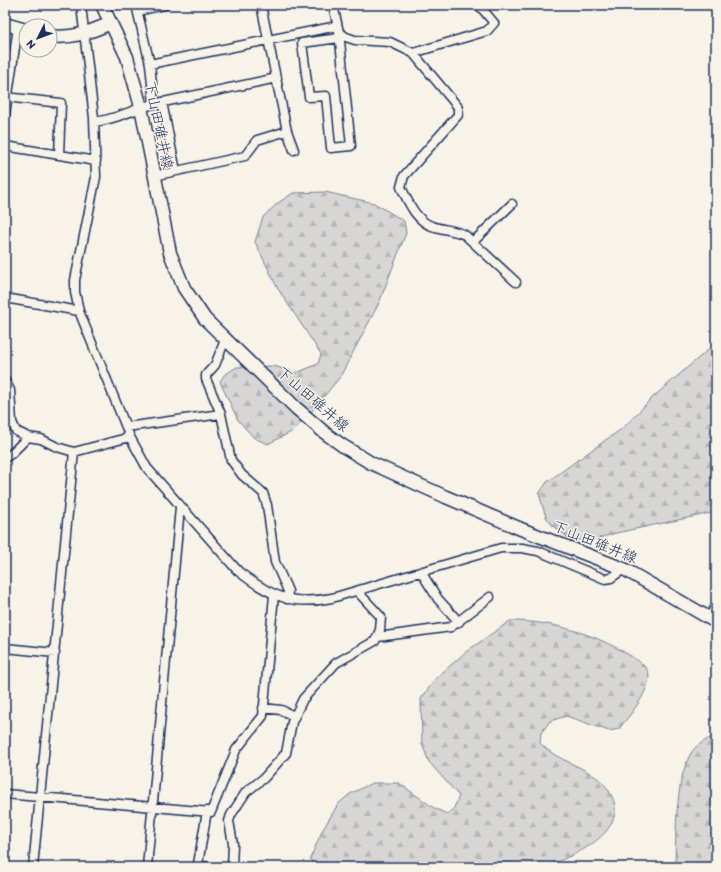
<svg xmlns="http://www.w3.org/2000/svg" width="721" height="872" font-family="Itim,'Klee One',sans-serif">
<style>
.forest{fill:url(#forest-firs);stroke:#798299}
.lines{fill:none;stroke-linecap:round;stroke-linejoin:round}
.street-casing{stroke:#1b2f5e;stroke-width:11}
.secondary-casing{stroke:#1b2f5e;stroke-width:15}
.street{stroke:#f7f3e8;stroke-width:8}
.secondary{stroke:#f7f3e8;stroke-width:12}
.labels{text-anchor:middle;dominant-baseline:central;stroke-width:3;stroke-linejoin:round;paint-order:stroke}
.street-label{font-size:15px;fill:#1b2f5e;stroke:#f7f3e8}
</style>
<defs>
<pattern id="forest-firs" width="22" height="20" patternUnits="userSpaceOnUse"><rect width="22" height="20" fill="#d7d6d4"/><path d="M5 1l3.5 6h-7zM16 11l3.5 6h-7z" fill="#b8b8b8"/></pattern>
</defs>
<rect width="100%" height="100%" fill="#f7f3e8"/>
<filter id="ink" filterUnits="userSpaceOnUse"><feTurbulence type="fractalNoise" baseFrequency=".025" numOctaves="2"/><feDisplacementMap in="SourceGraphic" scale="8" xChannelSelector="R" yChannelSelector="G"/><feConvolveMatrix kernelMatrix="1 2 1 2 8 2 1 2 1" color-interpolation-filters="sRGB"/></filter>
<g filter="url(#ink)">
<!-- forest -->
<path class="forest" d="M325,192L374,203L404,221L406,233L379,303L340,377L307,417L291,432L268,444L254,438L238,420L220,382L224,375L237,367L274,366L296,373L318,364L321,354L278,289L255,242L263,217L278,203L293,193Z
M716,343V512L616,533L589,541L570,539L553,526L546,517L539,494L547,482L624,427L652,398Z
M510,621C552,621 593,633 629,655C636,659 649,667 649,676C648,695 630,714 619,729L609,731L566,716L550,721L541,733L540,743C561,766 601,767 613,799C627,835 566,861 539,867C524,870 492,867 475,867C422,867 368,867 315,867L310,859L322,831L338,804L350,794L372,783H399L434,808L447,814L453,810L459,796L429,762L422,744L421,699L436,678L467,651Z
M716,735V867H675C676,835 675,783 690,755C695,745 706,740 716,735Z"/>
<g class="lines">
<defs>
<path id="street" d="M81,5L94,118L96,177L75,280V292L79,311L130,437L147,468L238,571C270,596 291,606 332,598L501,548H522L538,551L605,579L611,578L624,569
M261,5L287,131L294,150
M333,5L339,32L346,37L355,40L390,42L413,53L458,107V115L404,176L401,187C408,202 417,223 435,227C445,230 455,230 465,235L516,282
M138,11L165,5
M339,38L302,43L309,97L326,96L331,148L351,146L339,32
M413,53L487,31L494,23L479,5
M150,64L337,26
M14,98L61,103L59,155
M162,102L176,171
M154,104L277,78
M5,115L18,27
M94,122C116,120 133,109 154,104L150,64L136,5
M5,146L96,161
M154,176L245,156L257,140L287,131
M474,241L512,204
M5,298L79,311
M225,340L215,365L206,375V379L221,414L231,460L242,475L263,493L267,505L275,562L288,591L287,599
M5,381L10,390L12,422L16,431L28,437L41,439L57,447L74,452L130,437
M126,427L221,414
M5,458L11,454L28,437
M421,572L438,599L459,622
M713,610L716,611
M378,637L451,627L490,597
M5,648L55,653
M263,708L281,710L294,716
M5,794L211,812L236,750L263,716L274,595
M207,811L198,864L207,867
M33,867L74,452
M147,867L180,507
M232,867L233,844L229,821L231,815L246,792L264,778L286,753L292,722L303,699L336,663L375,641L380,630L381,617L357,591"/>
<path id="secondary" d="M102,5L127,57L141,107L170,253L184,288L205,319L296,408L325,433L343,446L371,463L446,497L521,529L624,569L716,622
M5,24L26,30
M50,36C73,39 90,32 111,23"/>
</defs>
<!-- street casing -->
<use href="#street" class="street-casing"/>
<!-- secondary casing -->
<use href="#secondary" class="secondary-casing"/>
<!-- street -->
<use href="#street" class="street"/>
<!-- secondary -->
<use href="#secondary" class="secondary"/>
</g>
</g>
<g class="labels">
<!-- street labels -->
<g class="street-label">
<text transform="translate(159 125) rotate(78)">下山田碓井線</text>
<text transform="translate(313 399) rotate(41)">下山田碓井線</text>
<text transform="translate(595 542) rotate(22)">下山田碓井線</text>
</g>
</g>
<!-- margin -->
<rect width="721" height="872" fill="none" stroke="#f7f3e8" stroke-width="20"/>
<rect x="10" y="10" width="701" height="852" fill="none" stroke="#1b2f5e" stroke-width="1.5" filter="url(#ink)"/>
<!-- north arrow -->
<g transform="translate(38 38) rotate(228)"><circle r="19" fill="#f7f3e8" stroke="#9fa5b1"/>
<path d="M0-3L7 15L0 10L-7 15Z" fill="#1b2f5e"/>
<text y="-6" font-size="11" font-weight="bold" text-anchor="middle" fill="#1b2f5e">N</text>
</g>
</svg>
